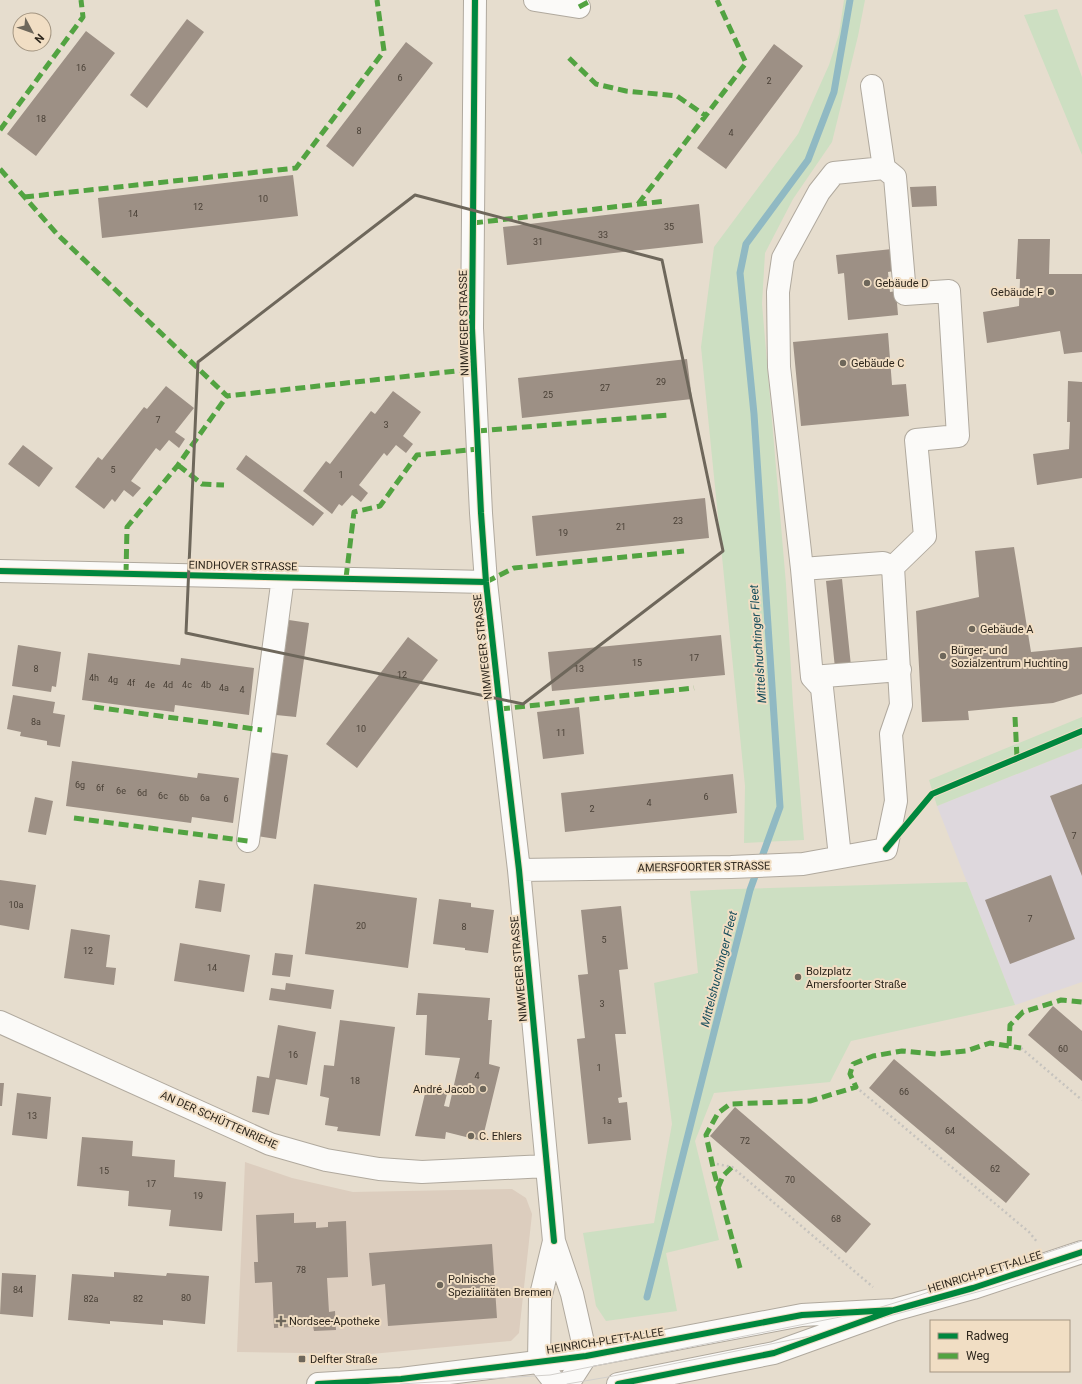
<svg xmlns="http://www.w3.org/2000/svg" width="1082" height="1384" font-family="Roboto,sans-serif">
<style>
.commercial{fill:#dccdbe}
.education{fill:#ded8dd}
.green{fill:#cddfc2}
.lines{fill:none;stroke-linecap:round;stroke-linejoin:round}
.stream{stroke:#90b9c3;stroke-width:7}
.building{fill:#9d9085}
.minor-casing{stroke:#b0a99e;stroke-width:24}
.major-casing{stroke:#b0a99e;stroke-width:24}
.path{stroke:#c6c3be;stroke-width:2.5;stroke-dasharray:2 3;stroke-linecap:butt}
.minor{stroke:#fbfaf8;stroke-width:22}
.major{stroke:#fbfaf8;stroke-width:22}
.tram{stroke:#d2cfcb;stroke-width:1}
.quiet{stroke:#52a341;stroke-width:5;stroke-dasharray:10 5;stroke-linecap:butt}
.cycleway-casing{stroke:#f1dec4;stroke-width:8}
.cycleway{stroke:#00873e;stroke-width:6}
.marked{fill:none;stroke:#6e675b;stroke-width:3;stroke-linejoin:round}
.poi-dot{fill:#6e675b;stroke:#f1dec4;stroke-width:1.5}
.labels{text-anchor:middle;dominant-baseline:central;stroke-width:4;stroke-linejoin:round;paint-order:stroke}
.number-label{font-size:9px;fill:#4a4137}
.poi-label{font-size:11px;fill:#2e271d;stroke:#f1dec4;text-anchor:start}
.street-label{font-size:11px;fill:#2e271d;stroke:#f1dec4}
.water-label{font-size:12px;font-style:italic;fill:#164d5b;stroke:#f1dec4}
</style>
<rect width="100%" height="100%" fill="#e6ddce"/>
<!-- commercial -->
<path class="commercial" d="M245,1162L292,1178L353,1192L512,1189L526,1198L532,1214L519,1333L511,1341L371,1354L237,1352Z"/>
<!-- education -->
<path class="education" d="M1082,748V982L1015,1005L937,806Z"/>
<!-- green -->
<path class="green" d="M844,0H865L858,36L832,142L793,199L765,253L762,304L786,584L793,704L804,840L744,843L745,786L701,347L714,247L798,134L829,65L839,34Z
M1057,9L1082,77V155L1024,15Z
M1082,717V748L937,806L929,780Z
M967,882L1015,1005L851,1041L830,1082L714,1093L695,1141L719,1240L666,1253L677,1311L606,1321L596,1306L583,1233L654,1223L672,1124L654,983L698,973L690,891L735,889Z"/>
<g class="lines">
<!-- stream -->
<path class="stream" d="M647,1297L750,890L780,807L754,414L740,273L746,244L808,160L834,92L850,0"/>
</g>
<!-- building -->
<path class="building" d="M187,19L204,32L147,108L130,95Z
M86,31L115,53L36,156L7,134Z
M406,42L433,63L353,167L326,146Z
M774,44L803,66L726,169L697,148Z
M293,175L298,216L102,238L98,198Z
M936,186L937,206L912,207L910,187Z
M699,204L703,243L507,265L503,227Z
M1018,239H1050L1049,274H1082V352L1064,354L1060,331L987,343L983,312L1019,306L1020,279H1016Z
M892,249L894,271L888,272L890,292L896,291L898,315L848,320L844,273L838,274L836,255Z
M888,333L892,385L906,384L909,416L801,426L793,342Z
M687,359L692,399L522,418L518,378Z
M1068,381L1082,382V478L1037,485L1033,454L1069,449L1070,422H1067Z
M166,386L194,408L175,432L185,439L179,448L169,440L160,451L156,448L131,481L141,488L133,497L124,490L115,502L112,499L104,509L75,487L98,457L102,460L144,407L147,409Z
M393,391L421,412L403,436L413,444L406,453L396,445L387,456L384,453L359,485L368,493L361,502L352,495L342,506L339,504L332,514L303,491L326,461L330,464L371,411L375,414Z
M23,445L53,468L39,487L8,464Z
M246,455L324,513L313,526L236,469Z
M705,498L709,538L536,556L532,516Z
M1014,547L1031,652L1082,647V694L1053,703L968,711L969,720L922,722L916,611L979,597L975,551Z
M842,579L851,666L835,668L826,581Z
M289,620L309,623L296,717L276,715Z
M721,635L725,675L552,691L548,652Z
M408,637L438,660L357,768L326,744Z
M18,645L61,652L56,687L52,686L51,692L12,686Z
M88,653L180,665L181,658L254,668L249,715L175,705L174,712L82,700Z
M13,695L55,702L53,713L65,715L60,747L47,745V741L20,736L21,732L7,729Z
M579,707L584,754L543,759L537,712Z
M269,752L288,755L276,839L257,836Z
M72,761L197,778L198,773L239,778L233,823L192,817L191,823L66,806Z
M733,774L737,813L565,832L561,793Z
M1082,784V876L1050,796Z
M35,797L53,801L46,835L28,832Z
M1051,875L1075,939L1010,964L985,900Z
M0,880L36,885L29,930L0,925Z
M199,880L225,884L221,912L195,908Z
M314,884L417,898L408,968L305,954Z
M439,899L471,903V907L494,910L488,953L465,950V948L433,944Z
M621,906L628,969L619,970L626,1034H615L622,1097L618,1098L619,1103L627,1102L631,1140L588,1144L577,1039L585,1038L578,975L588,974L581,910Z
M71,929L110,935L106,967L116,968L114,985L64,978Z
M180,943L250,955L244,992L174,981Z
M275,953L293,955L290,977L272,975Z
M286,983L334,990L331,1009L269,1000L271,988L285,990Z
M418,993L490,998L488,1020H492L489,1064L500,1067L482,1141L446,1132L445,1139L415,1136L427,1085L448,1090L444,1106L449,1107L460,1058L425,1055L427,1015H416Z
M1053,1006L1082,1031V1081L1028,1035Z
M340,1020L395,1027L380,1136L337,1131L338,1127L325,1125L329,1098L320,1096L324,1065L334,1066Z
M278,1025L316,1032L307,1085L276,1079L269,1115L252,1112L257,1076L269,1078Z
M894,1059L1030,1174L1006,1203L869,1088Z
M0,1083H4L2,1106H0Z
M17,1093L51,1097L47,1139L12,1135Z
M735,1107L871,1224L846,1253L710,1136Z
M82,1137L133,1141L132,1156L175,1160L174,1177L226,1182L222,1231L169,1226L171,1210L128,1206L129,1191L77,1186Z
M294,1213V1223L316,1222V1228L328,1227V1222L346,1221L348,1277L327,1278L329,1312L335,1311L336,1330L314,1331L313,1326L274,1328L272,1282L255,1283L254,1262H258L256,1215Z
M492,1244L497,1318L388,1326L385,1284L372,1286L369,1253Z
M114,1272L166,1276L167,1273L209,1276L205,1324L163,1320V1325L110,1321V1324L68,1320L72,1274L114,1277Z
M2,1273L36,1275L33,1317L0,1314Z"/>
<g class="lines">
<defs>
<path id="minor" d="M475,0L472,328L481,513L486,582L500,709L519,870L554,1241L572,1294L586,1356L568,1384
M535,0L579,7
M802,569L883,563L893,567
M0,571L486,582
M812,677L900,670
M248,841L283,577
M840,857L822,688L812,677L802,569L779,367L778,292L783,258L819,192L834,173L884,168
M519,870L731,867L803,864L886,849L896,801L891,734L901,705L893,567L925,536L916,440L958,436L949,291L905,294L895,177L884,168L872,86
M0,1022L270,1144L326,1160L379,1169L422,1172L547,1166
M554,1241L540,1299L539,1362L556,1384"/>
<path id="major" d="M318,1384L401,1379L586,1356L802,1315L894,1310
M618,1384L774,1353L894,1310L973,1288L1082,1252"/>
</defs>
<!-- minor casing -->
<use href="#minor" class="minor-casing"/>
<!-- major casing -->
<use href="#major" class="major-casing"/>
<!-- path -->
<path class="path" d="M1021,1048L1082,1100
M856,1087L1029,1232L1038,1243
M712,1163L732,1167L873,1287"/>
<!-- minor -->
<use href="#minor" class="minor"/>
<!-- major -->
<use href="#major" class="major"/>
<!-- tram -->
<path class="tram" d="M400,1384L550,1375L865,1312L917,1296L1082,1241
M567,1384L608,1377L830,1332L992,1288L1082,1259"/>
<!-- quiet -->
<path class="quiet" d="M579,7L592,0
M569,58L596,84L626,91L677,96L706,116
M0,130L83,17L81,0
M0,169L57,234L227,396L474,369
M24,197L296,168L384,51L377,0
M638,204L746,63L717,0
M473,223L666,201
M477,431L669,415
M178,465L202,484L224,485
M126,574L127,527L178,465L227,396
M346,578L354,512L380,506L417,455L478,449
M486,582L514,568L684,551
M94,707L262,730
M500,709L694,688
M1015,717L1017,758
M74,818L248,841
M1009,1046L1010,1025L1023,1012L1061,1000L1082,1002
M718,1188L723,1176L732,1167
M740,1268L714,1172L706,1135L718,1113L730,1104L810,1101L856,1087L850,1074L853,1064L873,1056L902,1051L936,1054L966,1051L990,1043L1021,1048"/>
<defs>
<path id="cycleway" d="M475,0L472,328L481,513L486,582L500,709L519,870L554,1241
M0,571L486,582
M886,849L932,794L1082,731
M318,1384L401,1379L586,1356L802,1315L894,1310
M618,1384L774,1353L894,1310L973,1288L1082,1252"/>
</defs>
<!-- cycleway casing -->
<use href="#cycleway" class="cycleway-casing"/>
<!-- cycleway -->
<use href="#cycleway" class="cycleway"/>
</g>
<!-- marked area -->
<path class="marked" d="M415,195L662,260L723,551L523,704L186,633L198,362Z"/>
<!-- markers -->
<g class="poi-dot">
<circle cx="867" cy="283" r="4"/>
<circle cx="1051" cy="292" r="4"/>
<circle cx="843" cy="363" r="4"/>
<circle cx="972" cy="629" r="4"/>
<circle cx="943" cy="656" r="4"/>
<circle cx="798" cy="977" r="4"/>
<circle cx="483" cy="1089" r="4"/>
<circle cx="471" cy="1136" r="4"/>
<circle cx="440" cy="1285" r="4"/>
<path d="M279 1315h4v4h4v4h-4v4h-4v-4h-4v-4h4z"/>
<rect x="298" y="1355" width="8" height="8" rx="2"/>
</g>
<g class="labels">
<!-- number labels -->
<g class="number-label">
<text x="81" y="68">16</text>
<text x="400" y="78">6</text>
<text x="769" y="81">2</text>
<text x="41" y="119">18</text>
<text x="359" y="131">8</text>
<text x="731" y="133">4</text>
<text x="263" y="199">10</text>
<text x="198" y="207">12</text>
<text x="133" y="214">14</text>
<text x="669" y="227">35</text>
<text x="603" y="235">33</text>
<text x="538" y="242">31</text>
<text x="661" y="382">29</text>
<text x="605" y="388">27</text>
<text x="548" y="395">25</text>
<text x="158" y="420">7</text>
<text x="386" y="425">3</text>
<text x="113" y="470">5</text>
<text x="341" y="475">1</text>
<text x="678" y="521">23</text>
<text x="621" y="527">21</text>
<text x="563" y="533">19</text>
<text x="694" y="658">17</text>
<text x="637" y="663">15</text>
<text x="36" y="669">8</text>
<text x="579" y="669">13</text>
<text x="402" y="675">12</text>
<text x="94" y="678">4h</text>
<text x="113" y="680">4g</text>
<text x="131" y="683">4f</text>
<text x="150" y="685">4e</text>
<text x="168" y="685">4d</text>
<text x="187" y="685">4c</text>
<text x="206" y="685">4b</text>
<text x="224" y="688">4a</text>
<text x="242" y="690">4</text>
<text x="36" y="722">8a</text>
<text x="361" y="729">10</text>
<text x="561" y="733">11</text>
<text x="80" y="785">6g</text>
<text x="100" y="788">6f</text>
<text x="121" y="791">6e</text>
<text x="142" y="793">6d</text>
<text x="163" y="796">6c</text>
<text x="706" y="797">6</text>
<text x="184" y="798">6b</text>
<text x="205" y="798">6a</text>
<text x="226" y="799">6</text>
<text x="649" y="803">4</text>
<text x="592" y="809">2</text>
<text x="1074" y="836">7</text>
<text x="16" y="905">10a</text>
<text x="1030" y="919">7</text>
<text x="361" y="926">20</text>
<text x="464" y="927">8</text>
<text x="604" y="940">5</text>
<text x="88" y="951">12</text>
<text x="212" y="968">14</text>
<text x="602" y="1004">3</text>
<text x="1063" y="1049">60</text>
<text x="293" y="1055">16</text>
<text x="599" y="1068">1</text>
<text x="477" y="1076">4</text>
<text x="355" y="1081">18</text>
<text x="904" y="1092">66</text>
<text x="32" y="1116">13</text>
<text x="607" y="1121">1a</text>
<text x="950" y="1131">64</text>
<text x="745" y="1141">72</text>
<text x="995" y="1169">62</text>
<text x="104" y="1171">15</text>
<text x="790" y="1180">70</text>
<text x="151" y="1184">17</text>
<text x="198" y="1196">19</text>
<text x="836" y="1219">68</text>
<text x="301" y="1270">78</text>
<text x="18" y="1290">84</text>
<text x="186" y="1298">80</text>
<text x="91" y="1299">82a</text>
<text x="138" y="1299">82</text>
</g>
<!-- poi labels -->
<g class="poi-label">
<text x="875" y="283">Gebäude D</text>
<text x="1043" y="292" text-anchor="end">Gebäude F</text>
<text x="851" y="363">Gebäude C</text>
<text x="980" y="629">Gebäude A</text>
<text x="951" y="650">Bürger- und<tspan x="951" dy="13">Sozialzentrum Huchting</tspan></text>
<text x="806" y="971">Bolzplatz<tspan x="806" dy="13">Amersfoorter Straße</tspan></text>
<text x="475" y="1089" text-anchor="end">André Jacob</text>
<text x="479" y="1136">C. Ehlers</text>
<text x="448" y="1279">Polnische<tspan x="448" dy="13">Spezialitäten Bremen</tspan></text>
<text x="289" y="1321">Nordsee-Apotheke</text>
<text x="310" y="1359">Delfter Straße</text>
</g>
<!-- street labels -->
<g class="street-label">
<text transform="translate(464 323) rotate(-91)">NIMWEGER STRASSE</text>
<text transform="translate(243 566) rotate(1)">EINDHOVER STRASSE</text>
<text transform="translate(483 647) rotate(-96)">NIMWEGER STRASSE</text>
<text transform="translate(704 867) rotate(-1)">AMERSFOORTER STRASSE</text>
<text transform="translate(519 969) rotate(-95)">NIMWEGER STRASSE</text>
<text transform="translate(219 1120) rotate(24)">AN DER SCHÜTTENRIEHE</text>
<text transform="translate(985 1272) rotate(-17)">HEINRICH-PLETT-ALLEE</text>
<text transform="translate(605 1341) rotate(-9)">HEINRICH-PLETT-ALLEE</text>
</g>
<!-- water labels -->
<g class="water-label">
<text transform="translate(758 644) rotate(-94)">Mittelshuchtinger Fleet</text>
<text transform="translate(719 969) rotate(-76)">Mittelshuchtinger Fleet</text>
</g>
</g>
<!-- legend -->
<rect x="930" y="1320" width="140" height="52" fill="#f1dec4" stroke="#a39581"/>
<rect x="938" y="1333" width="20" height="6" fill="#00873e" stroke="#a39581"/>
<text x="966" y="1340" font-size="12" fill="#2e271d">Radweg</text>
<rect x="938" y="1353" width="20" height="6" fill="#52a341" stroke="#a39581"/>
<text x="966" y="1360" font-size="12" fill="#2e271d">Weg</text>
<!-- north arrow -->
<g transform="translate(32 32) rotate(131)"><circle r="19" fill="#f1dec4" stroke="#a39581"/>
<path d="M0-3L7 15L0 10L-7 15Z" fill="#6e675b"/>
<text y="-6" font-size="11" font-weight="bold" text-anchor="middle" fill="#2e271d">N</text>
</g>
</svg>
